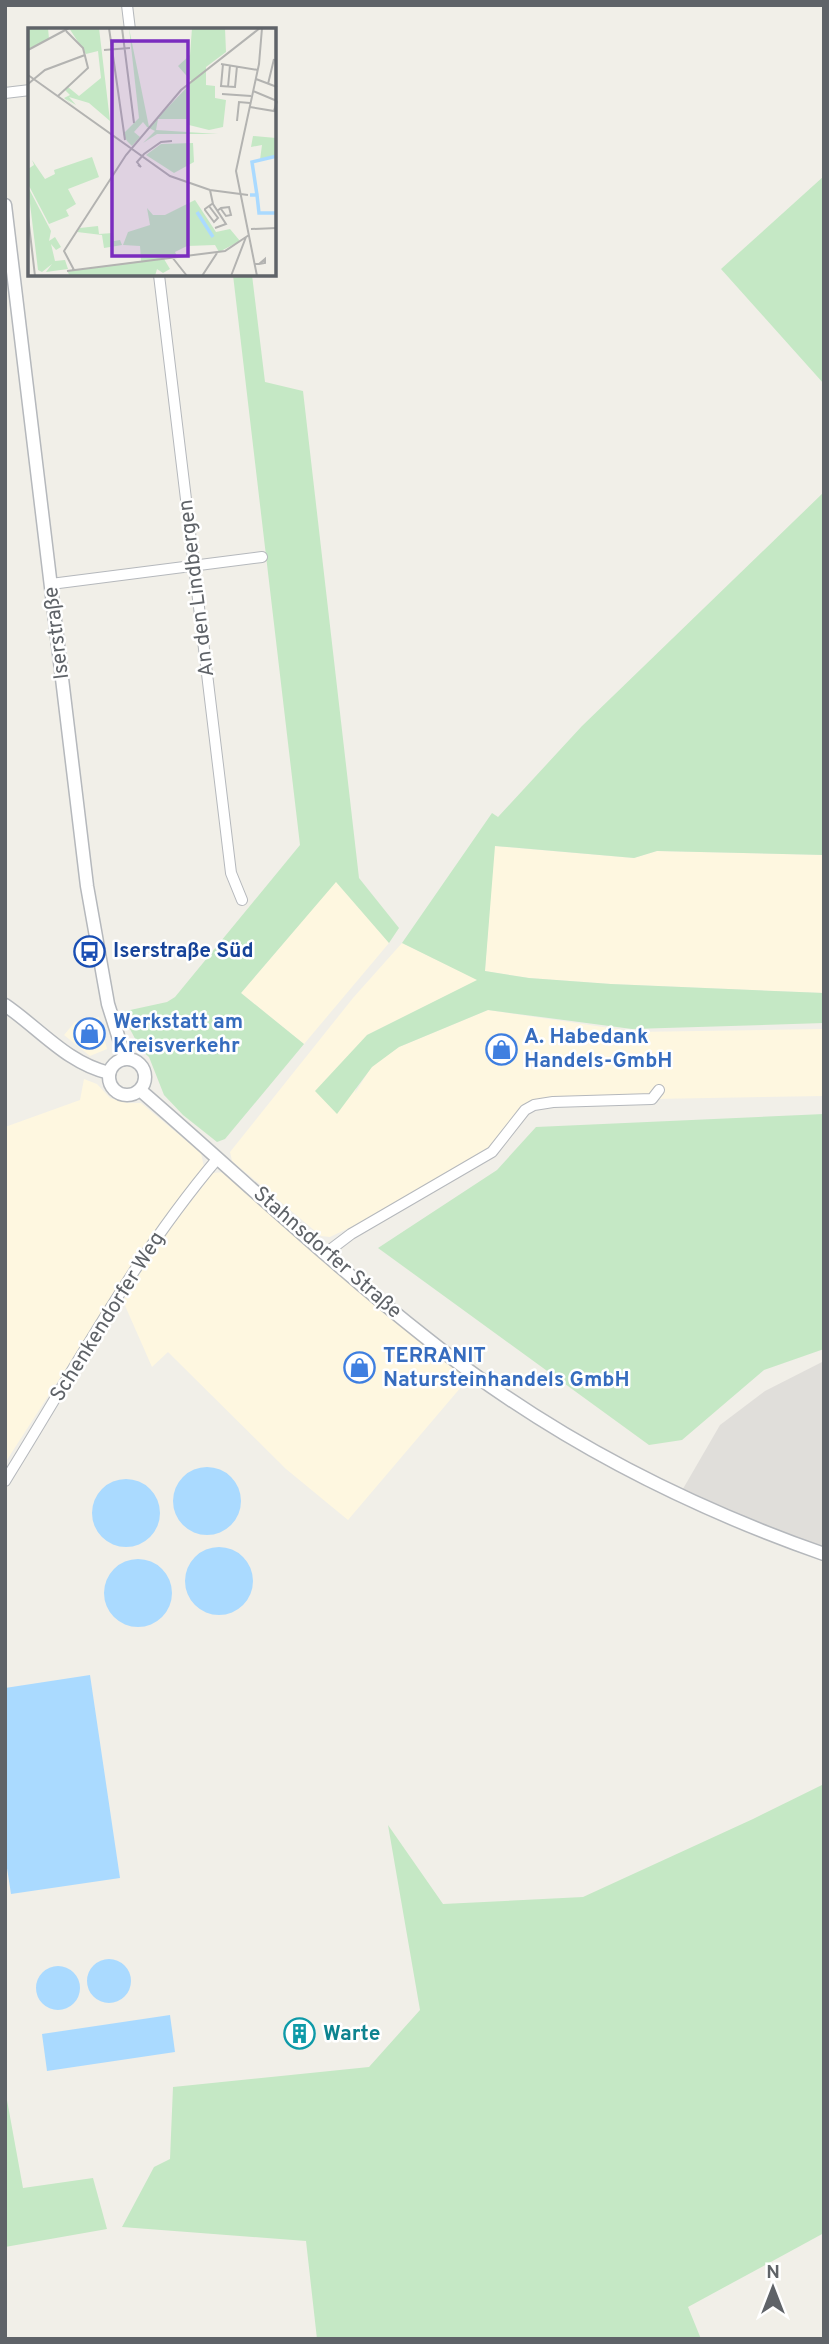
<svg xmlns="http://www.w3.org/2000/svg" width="829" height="2344" font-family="Overpass,sans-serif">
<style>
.commercial{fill:#fef7e0}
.industrial{fill:#e0deda}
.green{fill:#c5e8c5}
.water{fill:#aadaff}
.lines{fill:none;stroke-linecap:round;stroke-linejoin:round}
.minor-casing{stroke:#b5b8bc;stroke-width:12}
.tertiary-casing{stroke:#b5b8bc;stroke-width:15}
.minor{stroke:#fff;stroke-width:10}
.tertiary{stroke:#fff;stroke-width:12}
.labels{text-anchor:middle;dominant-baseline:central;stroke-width:5;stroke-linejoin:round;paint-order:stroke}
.street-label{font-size:21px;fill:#5f6368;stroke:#fff}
.transit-label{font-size:21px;font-weight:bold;fill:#164399;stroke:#fff;text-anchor:start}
.shop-label{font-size:21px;font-weight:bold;fill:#366cbe;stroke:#fff;text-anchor:start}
.culture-label{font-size:21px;font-weight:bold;fill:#0d838f;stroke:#fff;text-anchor:start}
.inset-river{fill:none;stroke:#aadaff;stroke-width:3.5}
.inset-road{fill:none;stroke:#b3b3b1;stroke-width:2}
.view{fill:#7b2cbf;fill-opacity:0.15;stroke:#7b2cbf;stroke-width:3.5}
.inset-edge{fill:none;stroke:#5f6368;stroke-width:3.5}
</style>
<rect width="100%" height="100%" fill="#f1efe8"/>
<!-- commercial -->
<path class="commercial" d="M494,846L634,858L657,851L824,855V993L611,984L529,978L485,971Z
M336,881L389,943L304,1044L241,993Z
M402,943L478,980L367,1035L355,1093L372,1066L399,1047L488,1010L630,1031L634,1037L633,1032L824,1029V1096L652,1099L534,1105L492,1152L409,1199L330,1237L321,1236L232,1161L230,1152L353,998Z
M99,1017L107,1049L90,1056L64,1035L75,1022Z
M84,1079L97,1084L110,1098L127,1103H141L201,1153L204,1167L150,1238L5,1463V1127L80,1100Z
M224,1172L315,1250L473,1373L348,1520L286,1469L168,1352L152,1367L123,1301L160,1242L213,1173Z"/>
<!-- industrial -->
<path class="industrial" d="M824,1361V1552L680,1494L720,1425L765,1391Z"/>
<!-- green -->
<path class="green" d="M824,176V384L721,269Z
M233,275H252L265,382L303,391L359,878L399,928L389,943L336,882L241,993L304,1044L225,1139L217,1142L183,1115L164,1095L149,1057L141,1050L121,1012L167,1002L175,997L300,845Z
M824,492V855L657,851L634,858L495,846L485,971L529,978L611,984L824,993V1023L632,1029L488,1010L399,1047L372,1067L337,1114L315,1091L367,1035L477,980L402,943L492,813L498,817L582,726Z
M824,1114V1349L764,1370L682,1440L649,1445L378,1248L497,1170L536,1127Z
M824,1784V2233L688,2307L701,2339H317L306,2241L122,2227L154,2167L170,2159L173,2087L369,2067L420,2010L388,1825L443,1904L583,1897L753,1819Z
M5,2100H7L23,2188L93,2178L107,2229L5,2247Z"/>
<!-- water -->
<path class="water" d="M173 1501a34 34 0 1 1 68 0a34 34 0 1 1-68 0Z
M92 1513a34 34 0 1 1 68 0a34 34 0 1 1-68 0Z
M185 1581a34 34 0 1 1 68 0a34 34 0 1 1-68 0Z
M104 1593a34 34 0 1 1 68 0a34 34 0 1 1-68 0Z
M90,1675L120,1878L11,1894L5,1855V1688Z
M87 1981a22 22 0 1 1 44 0a22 22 0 1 1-44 0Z
M36 1988a22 22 0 1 1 44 0a22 22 0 1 1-44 0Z
M170,2015L175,2052L47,2071L42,2034Z"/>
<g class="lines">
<defs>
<path id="minor" d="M127,5L130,30
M5,93L30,90
M159,275L231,873L242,900
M51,584L262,557
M326,1253L351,1234L492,1152L525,1110L534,1105L553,1102L652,1099L659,1090
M5,1481C73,1372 134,1257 218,1158"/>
<path id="tertiary" d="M5,205L87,886L108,1004L125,1058
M5,1005C40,1029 67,1063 109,1073
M109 1077a18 18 0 1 1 36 0a18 18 0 1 1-36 0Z
M140,1090C235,1172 326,1259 425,1337C543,1432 681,1504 824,1554"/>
</defs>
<!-- minor casing -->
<use href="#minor" class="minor-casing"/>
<!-- tertiary casing -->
<use href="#tertiary" class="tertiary-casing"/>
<!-- minor -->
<use href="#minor" class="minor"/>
<!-- tertiary -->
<use href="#tertiary" class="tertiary"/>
</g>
<!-- icons -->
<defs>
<symbol id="bus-ring" viewBox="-11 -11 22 22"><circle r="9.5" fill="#fff" stroke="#1a4fb4" stroke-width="1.5"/><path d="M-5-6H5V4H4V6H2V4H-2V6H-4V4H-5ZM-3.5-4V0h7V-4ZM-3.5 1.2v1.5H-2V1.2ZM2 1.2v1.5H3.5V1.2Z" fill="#1a4fb4"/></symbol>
<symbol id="shop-ring" viewBox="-11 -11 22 22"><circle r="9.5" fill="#fff" stroke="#3f7fe0" stroke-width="1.5"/><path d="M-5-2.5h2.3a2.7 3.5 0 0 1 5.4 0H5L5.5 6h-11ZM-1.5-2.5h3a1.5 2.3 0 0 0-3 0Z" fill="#3f7fe0"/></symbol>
<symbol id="building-ring" viewBox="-11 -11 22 22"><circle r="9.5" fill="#fff" stroke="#0f9aa8" stroke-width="1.5"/><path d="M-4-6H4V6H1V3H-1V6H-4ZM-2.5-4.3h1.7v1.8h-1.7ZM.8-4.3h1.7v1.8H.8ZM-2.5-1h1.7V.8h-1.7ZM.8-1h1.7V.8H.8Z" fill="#0f9aa8"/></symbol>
</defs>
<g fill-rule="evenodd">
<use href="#bus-ring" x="72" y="934" width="35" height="35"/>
<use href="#shop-ring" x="72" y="1016" width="35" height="35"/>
<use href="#shop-ring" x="484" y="1032" width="35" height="35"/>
<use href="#shop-ring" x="342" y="1350" width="35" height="35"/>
<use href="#building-ring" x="282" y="2016" width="35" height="35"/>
</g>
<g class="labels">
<!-- street labels -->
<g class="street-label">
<text transform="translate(197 588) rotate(-97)">An den Lindbergen</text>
<text transform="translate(57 633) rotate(-97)">Iserstraße</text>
<text transform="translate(327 1253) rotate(41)">Stahnsdorfer Straße</text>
<text transform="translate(108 1317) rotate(-58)">Schenkendorfer Weg</text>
</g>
<!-- transit labels -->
<g class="transit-label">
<text x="113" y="951">Iserstraße Süd</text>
</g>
<!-- shop labels -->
<g class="shop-label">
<text x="113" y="1022">Werkstatt am<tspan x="113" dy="24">Kreisverkehr</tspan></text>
<text x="524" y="1037">A. Habedank<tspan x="524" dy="24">Handels-GmbH</tspan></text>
<text x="383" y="1356">TERRANIT<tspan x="383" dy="24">Natursteinhandels GmbH</tspan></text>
</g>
<!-- culture labels -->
<g class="culture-label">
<text x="323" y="2034">Warte</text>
</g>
</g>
<!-- overview -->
<g transform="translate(28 28)">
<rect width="248" height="248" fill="#f1efe8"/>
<path d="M0,0H20L21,11L0,21ZM41,0H71L82,93L61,75L41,69L48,77L38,71L47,79L36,70L42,67L37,62L40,59L51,68L73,50L70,23L58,26ZM101,0L121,99L164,54L150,38L162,27L164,0H197L198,24L178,39V57L187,58V70L198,72L195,99L181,102L161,97L160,91H130L128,102L190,106H129L115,115L127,103L119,99L115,94L106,104L112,109L104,118L99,113L95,106L111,90ZM225,108L248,110V127L232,132L234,117L223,119ZM165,115L166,134L146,145L118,127L133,116ZM64,129L71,149L40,161L48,176L38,182L41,188L21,196L0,156V141L6,137L4,132L17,151L27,146L26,142ZM0,159L23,203L21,213L27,209L33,219L28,222L23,216L27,233L37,232L40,241L18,244L24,236L14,244L10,242ZM167,172L188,204L202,201L212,213L191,224L187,217L159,218L147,224L149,228L136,231L142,241L135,245L129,241L127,248H42L39,243L113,233L112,218L95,217L100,204L122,197L119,180L125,187H137ZM70,198L71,206L85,205L86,213L92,212L94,217L76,220L74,207L49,204L52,200Z" fill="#c5e8c5"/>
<path class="inset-river" d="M222,167H229L231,185H249M229,167L224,134L249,128M169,184L185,209"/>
<path class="inset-road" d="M81,0L97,112M94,0L106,95M0,22L41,0M76,22L102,20M193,36L230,42M0,47L142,148L182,162L220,167M228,51L249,59M0,56L17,42L57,27M240,56L246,31M192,58L207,59L209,38M193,58L195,36M200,59L202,37M225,63L249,73M194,66L223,68M30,68L60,40L55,20L38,3M222,79L246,83L249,73M209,93L211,74L222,75M110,137L113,139L109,134L116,126L133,114L144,113M182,162L185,176L198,196L187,200M181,178L190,190L186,194L177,182V181L181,178L184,176H185M189,183L193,180L201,179L203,187L198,188L193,181M0,188L7,248M223,201L249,200M144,229L159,248M227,236H231L237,235V231L231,236M46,242L36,223L98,127L153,62L232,0M39,243L197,223L221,207M174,248L189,225M203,248L218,209M229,248L208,143L231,36L234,0"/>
<path class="view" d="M84,13H160V228H84Z"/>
<rect width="248" height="248" class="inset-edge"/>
</g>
<!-- border -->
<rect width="829" height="2344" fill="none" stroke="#5f6368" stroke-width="14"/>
<!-- north arrow -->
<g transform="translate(773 2288)" stroke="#ffffff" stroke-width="5" paint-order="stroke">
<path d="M0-5L12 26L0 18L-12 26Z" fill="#5f6368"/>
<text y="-10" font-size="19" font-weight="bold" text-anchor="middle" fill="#5f6368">N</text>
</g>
</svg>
